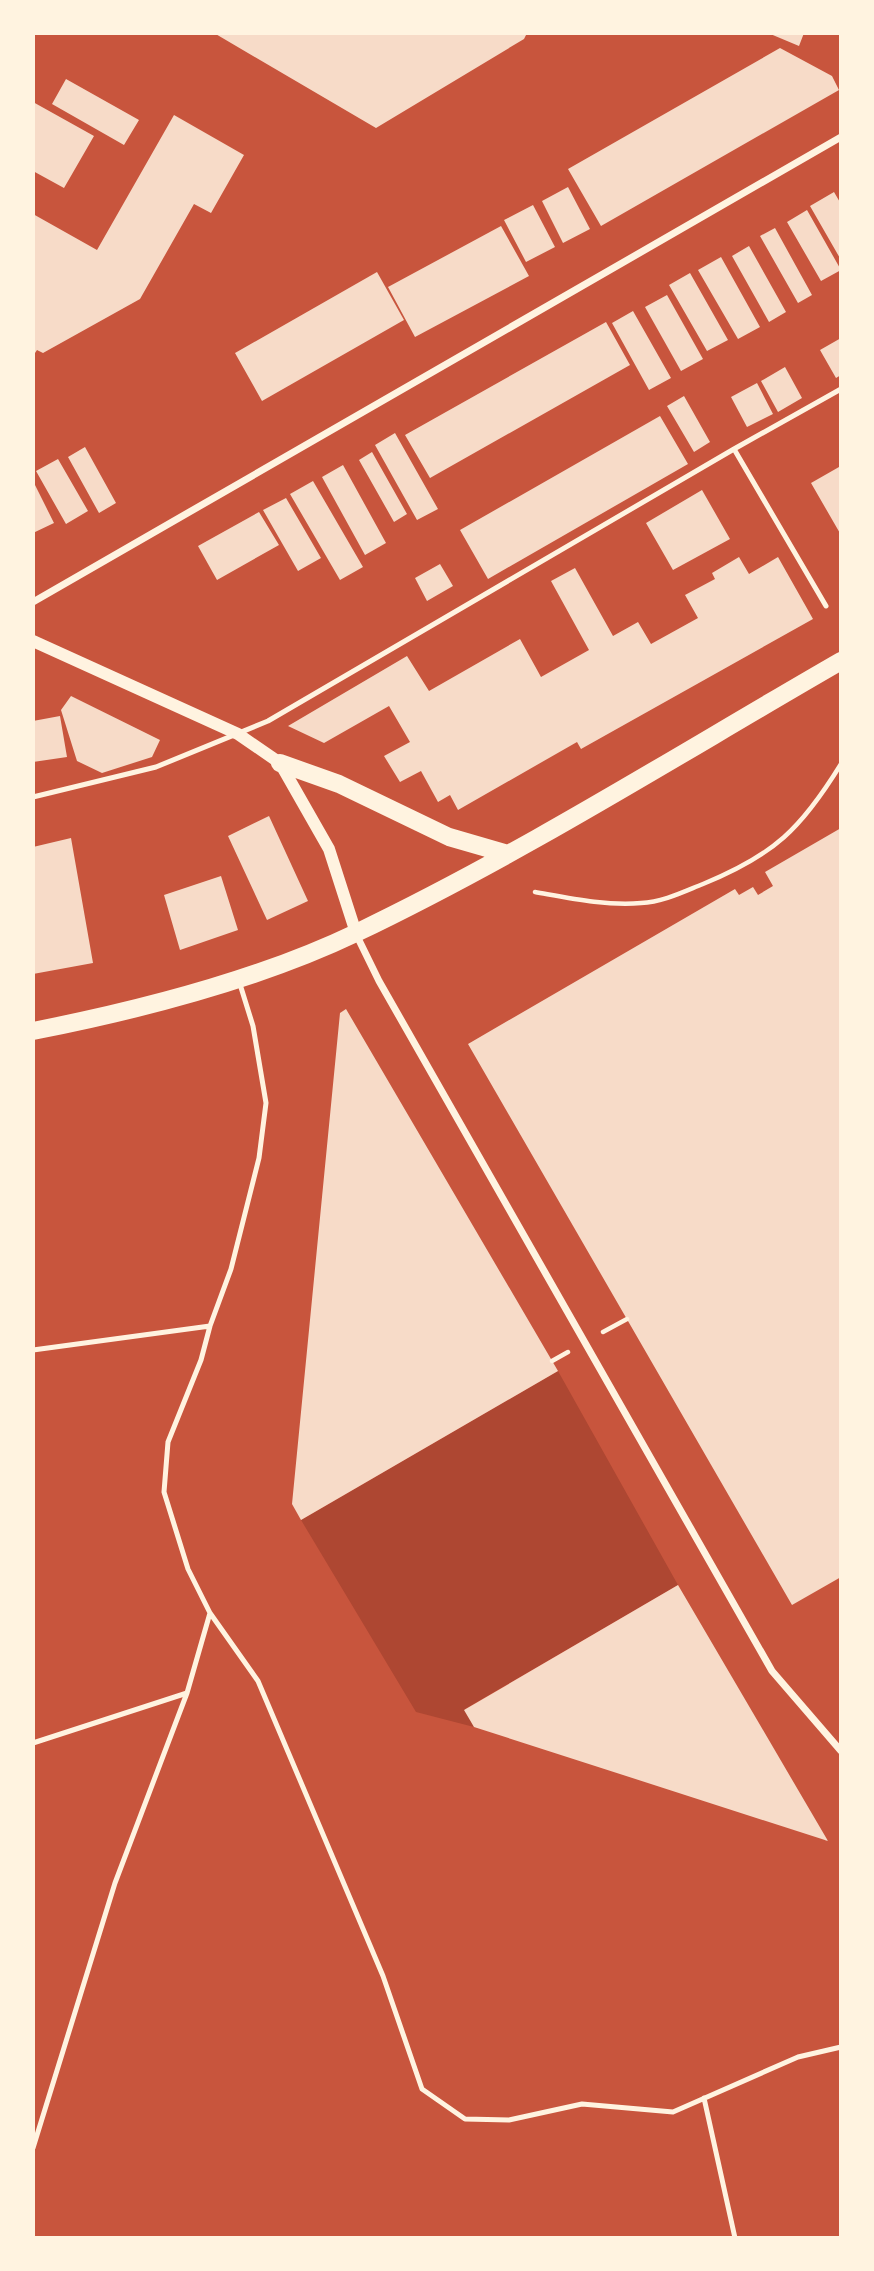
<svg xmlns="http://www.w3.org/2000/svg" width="874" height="2271" font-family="'PT Sans Narrow',sans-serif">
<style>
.green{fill:#ae4732}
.building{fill:#f7dbc8}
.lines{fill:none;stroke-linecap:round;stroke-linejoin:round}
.path{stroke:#fff3e0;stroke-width:4.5}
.service{stroke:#fff3e0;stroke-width:5}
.minor{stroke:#fff3e0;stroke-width:7}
.tertiary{stroke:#fff3e0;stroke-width:12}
.primary{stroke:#fff3e0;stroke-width:18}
</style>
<rect width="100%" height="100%" fill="#c8553d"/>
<!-- green -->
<path class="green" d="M558,1371L678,1585L465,1709L474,1727L416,1712L301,1520Z"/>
<!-- building -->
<path class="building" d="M214,33H527L524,39L376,128Z
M768,33H804L799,46Z
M780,48L832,76L839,90L601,226L568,169Z
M66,79L139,120L124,145L52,104Z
M33,102L94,136L64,188L33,171Z
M174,115L244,155L211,213L194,204L140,299L43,353L37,350L33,356V214L97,250Z
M568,187L590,229L563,243L542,201Z
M834,192L841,204V260L810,206Z
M533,205L555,247L526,262L504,220Z
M807,210L841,270L821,281L787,222Z
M501,226L529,276L415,337L388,287Z
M775,228L812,295L798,303L760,236Z
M749,246L786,312L769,322L732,256Z
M721,257L760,327L738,339L698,270Z
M377,272L404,320L262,401L235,353Z
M690,273L728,340L707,351L669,285Z
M667,295L703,359L681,371L645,307Z
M633,311L671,378L649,390L612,323Z
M606,322L630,365L430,478L405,435Z
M841,338V375L836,378L820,350Z
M785,367L802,398L778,412L761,381Z
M757,383L773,414L747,427L731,397Z
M684,396L710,442L694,452L667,406Z
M660,416L688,464L488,579L460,530Z
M395,433L438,509L417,520L375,445Z
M85,447L116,503L99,513L68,457Z
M372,452L407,514L394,522L359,460Z
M58,459L88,511L66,524L36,471Z
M343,465L386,543L365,555L322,477Z
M839,467L841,469V535L811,483Z
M33,481L54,523L33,533Z
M313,481L363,567L340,580L290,494Z
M702,490L730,539L673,570L646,523Z
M286,498L321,558L298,571L263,510Z
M259,512L279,545L217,580L198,546Z
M739,557L749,574L778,557L813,619L581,749L577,742L458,810L450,795L438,802L421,771L400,782L384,756L410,742L389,706L324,743L288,726L407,656L429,691L520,639L541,677L589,650L551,581L575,568L613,636L638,622L651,644L698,618L685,595L715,579L712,573Z
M440,564L453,586L427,601L415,578Z
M71,696L160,740L152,757L102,773L77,761L61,710Z
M60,716L67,757L33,762V721Z
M269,816L308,901L267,920L228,836Z
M841,828V1577L792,1605L468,1044L735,889L739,895L753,887L758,895L773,886L765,872Z
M71,838L93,963L33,974V847Z
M221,876L238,930L180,950L164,895Z
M346,1009L558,1371L301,1520L292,1504L340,1013Z
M678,1585L828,1841L474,1727L464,1710Z"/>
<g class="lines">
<!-- path -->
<path class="path" d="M535,892C569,898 606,906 641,903C663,902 683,892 703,884C774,855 801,829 841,764
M603,1332L627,1319
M552,1361L568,1352"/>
<!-- service -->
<path class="service" d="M734,449L826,606
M33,797L156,767L268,721L734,449L841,389
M33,1350L210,1326
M210,1613L258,1681L383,1976L422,2089L465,2119L509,2120L582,2104L673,2112L798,2057L841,2047
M33,1743L187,1693
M704,2098L735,2238
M33,2148L115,1883L187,1693L210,1613L188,1569L164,1492L168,1442L201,1360L210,1326L231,1269L259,1158L266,1103L253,1026L239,981"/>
<!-- minor -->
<path class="minor" d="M33,602L841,137
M356,934L379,981L772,1671L841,1751"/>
<!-- tertiary -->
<path class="tertiary" d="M33,641L238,734L280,763L329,849L356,933"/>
<!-- primary -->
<path class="primary" d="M280,763L339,784L449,837L508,854
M33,1031C140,1010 258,980 356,933C523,853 681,753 841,661"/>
</g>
<!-- border -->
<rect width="874" height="2271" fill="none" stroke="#fff3e0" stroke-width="70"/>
</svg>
